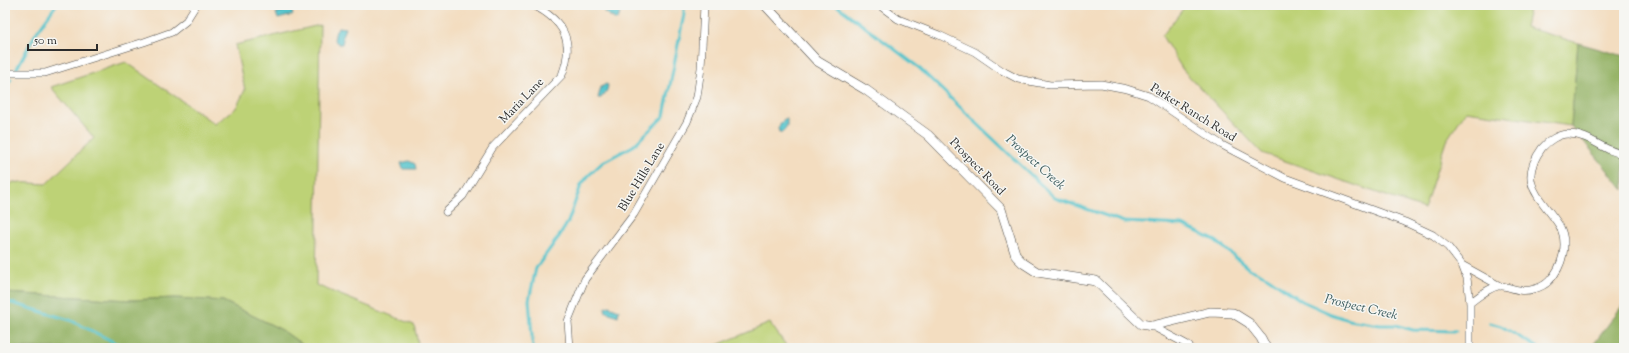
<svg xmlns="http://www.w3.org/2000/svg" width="1629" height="353" font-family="'Sorts Mill Goudy',serif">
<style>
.green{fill:#bdd276;stroke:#747e50}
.forest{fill:#96b467;stroke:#607049}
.water{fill:#56c4cc;stroke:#40787c}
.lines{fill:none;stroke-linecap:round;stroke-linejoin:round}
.stream{stroke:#56c4cc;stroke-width:3}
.minor-casing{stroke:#494641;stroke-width:8}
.tertiary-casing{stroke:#494641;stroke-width:10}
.minor{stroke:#fff;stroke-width:7}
.tertiary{stroke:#fff;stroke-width:9}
.labels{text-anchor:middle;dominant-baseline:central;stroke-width:3;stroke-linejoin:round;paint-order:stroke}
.street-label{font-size:12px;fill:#2b2b2b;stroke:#f6f6f2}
.water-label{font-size:13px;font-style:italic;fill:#38595b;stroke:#f6f6f2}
</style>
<rect width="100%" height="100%" fill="#f6f6f2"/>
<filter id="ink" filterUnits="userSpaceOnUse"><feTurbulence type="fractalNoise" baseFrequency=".025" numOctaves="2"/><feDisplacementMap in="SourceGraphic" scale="8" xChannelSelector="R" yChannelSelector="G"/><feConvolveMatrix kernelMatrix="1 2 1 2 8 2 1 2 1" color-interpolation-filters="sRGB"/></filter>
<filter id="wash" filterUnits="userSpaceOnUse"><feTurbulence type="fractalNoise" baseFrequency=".012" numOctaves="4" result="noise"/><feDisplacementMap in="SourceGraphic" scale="16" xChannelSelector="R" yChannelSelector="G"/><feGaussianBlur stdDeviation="0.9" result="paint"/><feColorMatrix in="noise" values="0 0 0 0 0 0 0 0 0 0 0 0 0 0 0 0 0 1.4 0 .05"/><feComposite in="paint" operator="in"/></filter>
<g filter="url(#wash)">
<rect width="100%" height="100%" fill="#f3ddc0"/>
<!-- green -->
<path class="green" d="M1186,5H1530L1525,27L1578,43L1571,126L1466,111L1446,141L1424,209L1262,153L1183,70L1162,36Z
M320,25L316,285L414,325L419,348H307L282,330L223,301L175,298L130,300L5,293V188L13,182L46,184L94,138L51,87L126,62L215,124L236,108L245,90L235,45Z
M770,323L788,348H710Z"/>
<!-- forest -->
<path class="forest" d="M1578,43L1624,56V190L1571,126Z
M5,293L130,300L175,298L223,301L282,330L307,348H5Z
M1624,303V348H1591Z"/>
<!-- water -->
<path class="water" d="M607,5L614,8L620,13L618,19L616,20L604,12L605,6Z
M291,9L293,15L278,19L276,13Z
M339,27L345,28L342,36L343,40L342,44H339L334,40L336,30Z
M606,84L608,85L607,91L601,98H598L601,87Z
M784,119H787V127L783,132H779L778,128Z
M409,161L415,164L416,169H403L401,163Z
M609,306L619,310L618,316L606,312L605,308Z"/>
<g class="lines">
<!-- stream -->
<path class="stream" d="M836,5L918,67L1055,198L1124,222L1183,225L1216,241L1248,268L1267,277L1302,301L1331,314L1349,320L1380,325H1395L1413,330L1456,331
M15,72L36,33L56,5
M5,88L11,79
M5,301L70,320L126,348
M1490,323L1501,326L1538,348
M533,348L529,300L536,268L560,235L568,222L581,185L589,175L603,162L633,146L664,116L684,14V5"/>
</g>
</g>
<g filter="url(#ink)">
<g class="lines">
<defs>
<path id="minor" d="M879,5L898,19L939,35L975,52L1001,70L1018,79L1050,85L1101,84L1127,89L1149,96L1222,145L1285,178L1405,222L1433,235L1448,247L1462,265L1467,278L1470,303V348
M5,73H45L144,42L172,32L186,21L196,5
M446,212L463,196L493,147L562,75C575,41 564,21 533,5
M1462,265L1500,286
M1470,303C1478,297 1488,288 1498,286C1504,285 1512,289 1519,290C1528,292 1542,288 1549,281C1563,267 1569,242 1559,225C1541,197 1516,184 1542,148C1548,141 1558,134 1568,134C1591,134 1603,152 1624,154
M1152,326L1186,344L1191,348
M570,348L568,321L585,279L634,214L687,122L697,97L701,68L704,5"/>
<path id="tertiary" d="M765,5L817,61L866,90L928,135L1001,209L1016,256L1023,263L1037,272L1096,281L1141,324L1152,326L1210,312L1233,313L1249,323L1261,338L1266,348"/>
</defs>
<!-- minor casing -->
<use href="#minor" class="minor-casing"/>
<!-- tertiary casing -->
<use href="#tertiary" class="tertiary-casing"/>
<!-- minor -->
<use href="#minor" class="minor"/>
<!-- tertiary -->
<use href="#tertiary" class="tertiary"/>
</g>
</g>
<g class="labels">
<!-- street labels -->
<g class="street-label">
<text transform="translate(522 101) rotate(-46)">Maria Lane</text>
<text transform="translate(1193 113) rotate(32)">Parker Ranch Road</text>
<text transform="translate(977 167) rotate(46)">Prospect Road</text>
<text transform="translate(642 177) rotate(-59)">Blue Hills Lane</text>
</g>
<!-- water labels -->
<g class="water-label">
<text transform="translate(1035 163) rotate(42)">Prospect Creek</text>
<text transform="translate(1361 308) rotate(13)">Prospect Creek</text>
</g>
</g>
<!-- margin -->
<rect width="1629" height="353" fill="none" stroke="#f6f6f2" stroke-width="20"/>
<!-- scale -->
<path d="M28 44v6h69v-6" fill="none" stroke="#2b2b2b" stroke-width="2"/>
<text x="34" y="44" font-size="12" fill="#2b2b2b" stroke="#f6f6f2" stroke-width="3" paint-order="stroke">50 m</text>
</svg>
